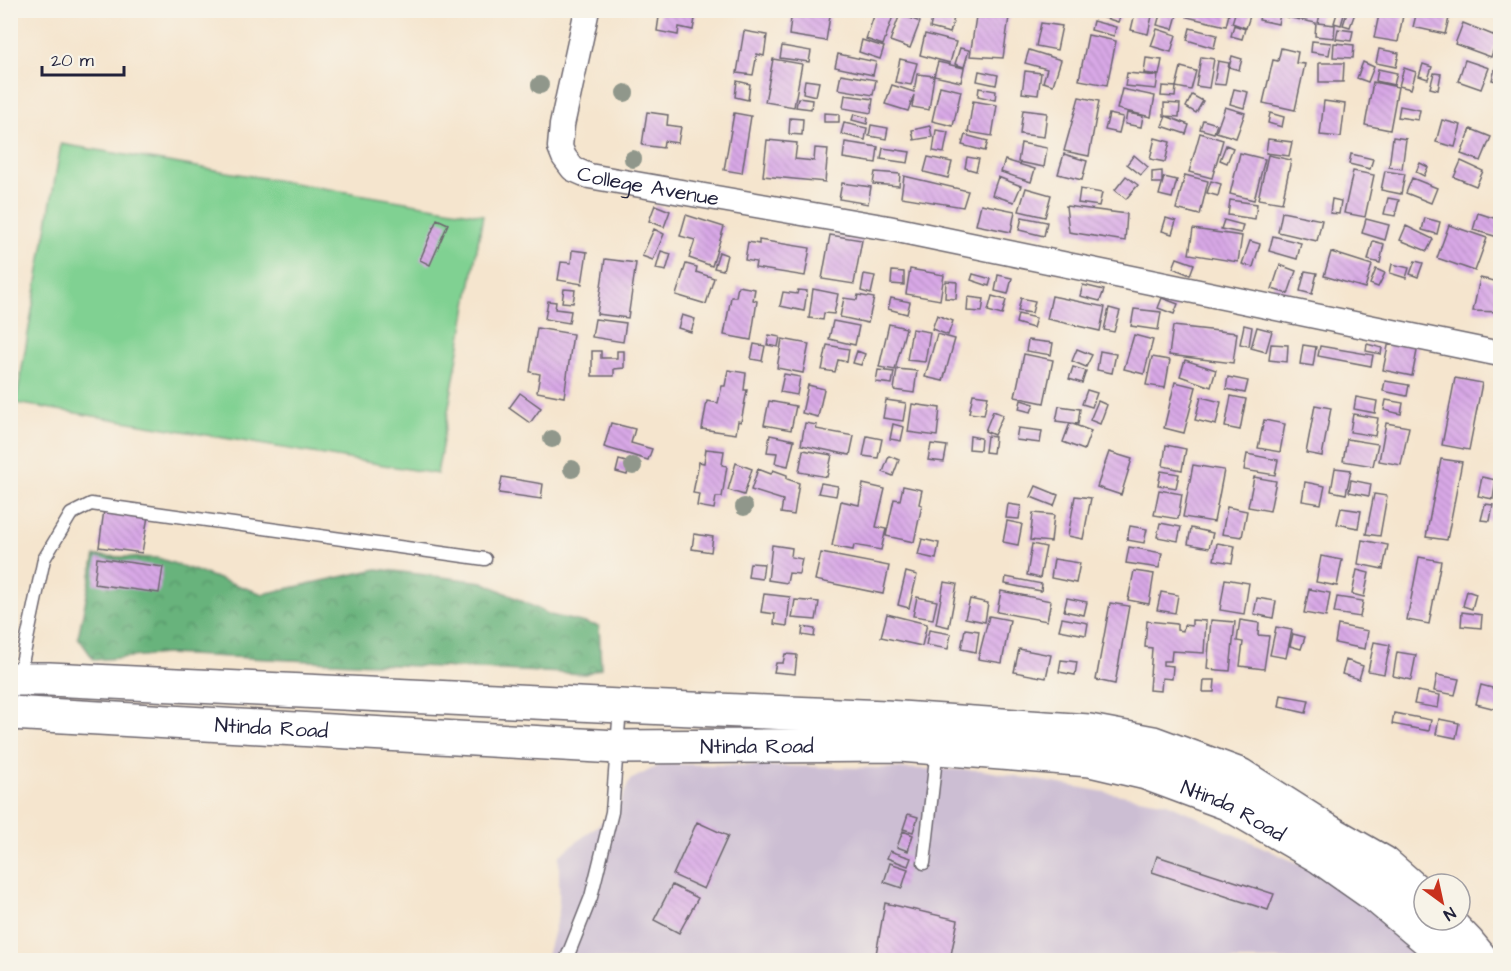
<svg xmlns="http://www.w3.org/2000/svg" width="1511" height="971" font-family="'Architects Daughter',sans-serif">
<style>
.industrial{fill:#ccbed3}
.green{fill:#80d192;stroke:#517a66;stroke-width:1.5}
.forest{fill:url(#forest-crowns);stroke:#456a5c;stroke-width:1.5}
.building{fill:url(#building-back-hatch)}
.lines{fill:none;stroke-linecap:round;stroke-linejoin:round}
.lane-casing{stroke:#6c666e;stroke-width:15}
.street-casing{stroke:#6c666e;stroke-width:27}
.secondary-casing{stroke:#6c666e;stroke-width:36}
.lane{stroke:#fff;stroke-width:12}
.street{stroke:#fff;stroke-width:24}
.secondary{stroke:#fff;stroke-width:33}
.tree{fill:#90978b}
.labels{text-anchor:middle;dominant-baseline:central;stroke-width:4.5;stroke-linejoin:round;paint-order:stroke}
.street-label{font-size:21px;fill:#22223b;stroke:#f7f3e8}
</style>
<defs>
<pattern id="forest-crowns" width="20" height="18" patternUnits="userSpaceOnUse" patternTransform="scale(1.5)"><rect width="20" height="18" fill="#68b37c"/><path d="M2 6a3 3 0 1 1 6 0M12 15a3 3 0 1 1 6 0" fill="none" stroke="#559167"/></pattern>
<pattern id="building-back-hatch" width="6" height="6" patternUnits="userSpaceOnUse" patternTransform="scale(1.5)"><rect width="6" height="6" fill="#d8a8e6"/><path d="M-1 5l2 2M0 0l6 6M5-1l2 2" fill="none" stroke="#b990c6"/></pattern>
</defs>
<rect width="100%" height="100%" fill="#f7f3e8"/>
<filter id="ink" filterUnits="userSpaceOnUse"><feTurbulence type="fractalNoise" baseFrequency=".0167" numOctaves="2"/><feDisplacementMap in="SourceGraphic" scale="12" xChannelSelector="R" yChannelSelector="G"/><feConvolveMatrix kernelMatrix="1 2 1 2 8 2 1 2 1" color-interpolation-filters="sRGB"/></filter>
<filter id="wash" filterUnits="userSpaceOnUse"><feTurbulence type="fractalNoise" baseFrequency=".008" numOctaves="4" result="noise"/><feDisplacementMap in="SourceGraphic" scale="24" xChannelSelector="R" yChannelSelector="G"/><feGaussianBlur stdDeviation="1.35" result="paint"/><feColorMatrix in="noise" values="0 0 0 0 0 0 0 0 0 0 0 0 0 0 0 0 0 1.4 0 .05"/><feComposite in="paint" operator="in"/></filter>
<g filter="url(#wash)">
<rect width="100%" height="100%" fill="#f5e5ce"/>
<!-- industrial -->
<path class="industrial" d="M662,764L981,770L1167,803L1338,882L1432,960H546L559,911V856L617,810L630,780Z"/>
<!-- green -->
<path class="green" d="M61,144L483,215L437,474L16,403Z"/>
<!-- forest -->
<path class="forest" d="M95,556L158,558L263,594L377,569L483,582L550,615L599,626L601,668L585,674L166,654L94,660L78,637Z"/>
<g id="blocks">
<!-- building -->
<path class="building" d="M660,10H683L696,13L693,30L679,27L678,35L657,31Z
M792,10H821V14L830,16L826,41L789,35Z
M876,10H886L894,13L883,45L866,39Z
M934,10L955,14L950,33L930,28Z
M977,10H1010L1003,58L970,56Z
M1098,10H1117L1122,12L1118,22L1096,15Z
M1189,10H1216L1229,14L1226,26L1187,17Z
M1236,10H1252L1246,28L1232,23Z
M1261,10H1281L1278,24L1259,20Z
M1287,10H1321L1318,23L1335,25L1334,38L1315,36L1316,23L1286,17Z
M1338,10L1345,11L1341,25L1334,23Z
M1348,10H1356L1350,27L1343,25Z
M1380,10H1404L1398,42L1374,38Z
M1161,11L1177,15L1173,29L1157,25Z
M1417,11L1449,18L1445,34L1413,27Z
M1135,13L1152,16L1148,34L1131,30Z
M900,14L920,22L910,48L890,41Z
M1093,21L1116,27L1114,36L1091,30Z
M1041,23L1062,26L1057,50L1036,46Z
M1463,23L1498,37L1491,57L1455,44Z
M1234,25L1245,29L1242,39L1231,36Z
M1190,28L1217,35L1214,48L1187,40Z
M1157,29L1176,35L1171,52L1151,46Z
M1338,29L1353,31L1351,41L1336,39Z
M744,31L767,35L764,56L757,54L753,75L737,73Z
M925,34L956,42L950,63L920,55Z
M1088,35L1116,41L1107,85L1079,80Z
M862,40L884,47L880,59L859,52Z
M1312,41L1331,43L1329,55L1311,52Z
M1334,43L1354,45L1353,58L1333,57Z
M782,46L811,51L809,62L780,58Z
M960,48L969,50L964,67L955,64Z
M1281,48L1298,52L1296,63L1305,64L1295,110L1263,103L1273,60L1278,61Z
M1379,49L1399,53L1396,67L1376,63Z
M1029,50L1061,60L1053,85L1043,82L1047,69L1025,63Z
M1500,51V82L1492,80Z
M838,54L876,62L873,75L835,67Z
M1232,56L1242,59L1239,70L1229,67Z
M1201,57L1214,59L1209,88L1196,86Z
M1146,58L1162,60L1159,75L1144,73Z
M773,59L802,64L794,107L765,102Z
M900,59L917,63L911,85L895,82Z
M1465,60L1489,68L1481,89L1458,81Z
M1218,61L1229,63L1225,85L1214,84Z
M938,62L964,68L961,82L934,76Z
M1363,62L1374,67L1368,82L1357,78Z
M1319,63H1344L1343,82H1319Z
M1423,64L1432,67L1428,79L1419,76Z
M1181,67L1196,71L1191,90L1176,87Z
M1404,68L1416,72L1411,89L1399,86Z
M1378,69L1397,73L1394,85L1376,81Z
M979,71L998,75L996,85L977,81Z
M1025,71L1041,73L1038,95L1022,93Z
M1127,73L1158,76L1156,89L1125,86Z
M1434,73L1441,74L1438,90L1430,88Z
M841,74L876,80L873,95L838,89Z
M917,74L934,76L929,110L912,107L914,95L908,111L885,104L892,85L914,92Z
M805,80L819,82L816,96L803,93Z
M737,81L750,84L748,100L735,97Z
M1373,82L1398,87L1390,130L1365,125Z
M940,86L961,91L953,126L932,121Z
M1162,86L1176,87L1175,97L1161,96Z
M979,88L996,91L995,100L978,96Z
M1122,89L1155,96L1151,117L1117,109Z
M1234,89L1248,92L1244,108L1230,104Z
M845,95L873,99L871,113L843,108Z
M1192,95L1203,101L1196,113L1186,107Z
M1079,97L1099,101L1089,156L1064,151Z
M798,98L812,100L811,109L796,107Z
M973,101L997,105L992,136L968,132Z
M1324,101L1345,104L1341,137L1320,135Z
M1164,103L1180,104L1179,117L1166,116L1189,125L1186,134L1162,126L1166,116H1164Z
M1400,106L1420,110L1418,120L1398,117Z
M1225,107L1245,113L1236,138L1216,132Z
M1023,110L1047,113L1044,137L1020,134Z
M647,112L668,115L667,125L681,127L678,143L664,141L663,148L642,145Z
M734,113L751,116L742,173L724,170Z
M824,113L839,114V122H824Z
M1127,113L1143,116L1141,127L1125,124Z
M1270,113L1284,117L1282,127L1268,123Z
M854,114L868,118L867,124L852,120Z
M1109,114L1123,117L1119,133L1105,130Z
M790,118L803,119L802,135L789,134Z
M1203,120L1217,124L1214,133L1200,129Z
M1442,120L1461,125L1455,147L1436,142Z
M844,123L867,128L865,140L841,134Z
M871,125L888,128L886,139L869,136Z
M930,126L932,137L914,140L912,130Z
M1471,129L1491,137L1481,161L1461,154Z
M936,130L948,132L944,153L933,151Z
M1200,133L1223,140L1212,178L1189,172Z
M965,135L988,141L985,151L962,145Z
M1393,137L1406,139L1402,169L1389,167Z
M1155,138L1170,142L1165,162L1150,159Z
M1268,139L1292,142L1289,156L1266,153Z
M767,140L797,143L795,159L814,161L815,148L828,149L825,182L763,176Z
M845,142L878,147L876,163L843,158Z
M1021,143L1047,148L1044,167L1018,162Z
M1226,145L1233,148L1227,163L1220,160Z
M883,148L910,152L908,163L881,159Z
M1240,153L1265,159L1254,200L1230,194Z
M1064,154L1087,161L1082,180L1058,174Z
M1351,154L1373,159L1370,169L1349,164Z
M1134,155L1148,167L1141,175L1127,164Z
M1268,155L1291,160L1282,203L1258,199Z
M928,157L952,162L948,178L924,172Z
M967,157L979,159L976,171L965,168Z
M1005,160L1035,169L1031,182L1001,172Z
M1461,161L1483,171L1476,186L1454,177Z
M1420,163L1428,167L1424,176L1416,172Z
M1162,171V183H1152V172Z
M1353,171L1374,175L1365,217L1344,213Z
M1385,171L1405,174L1401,194L1381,190Z
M875,172L900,174L899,186L873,184Z
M1185,175L1208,181L1200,215L1176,209Z
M904,176L968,191L963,207L901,197Z
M1126,176L1138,185L1126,199L1115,190Z
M998,177L1021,186L1014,202L992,195Z
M1164,177L1177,180L1172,198L1159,195Z
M1412,178L1437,188L1431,203L1406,193Z
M1211,181L1221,184L1218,196L1207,193Z
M842,183L871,187L868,204L839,199Z
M1026,188L1051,195L1045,217L1019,211Z
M1080,189L1102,193L1099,206L1078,203Z
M1388,198L1399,200L1395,216L1384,214Z
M1332,199L1341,201L1339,214L1330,213Z
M1230,200L1257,204L1255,219L1228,215Z
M981,204L1015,211L1011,232L976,225Z
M655,205L670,211L664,227L649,221Z
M1066,206L1127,214L1125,241L1069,232Z
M1282,212L1322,220L1317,241L1278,232Z
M1478,213L1500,220V229L1498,237L1473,230Z
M686,215L724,227L712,266L689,258L695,240L680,236Z
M1022,217L1047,222L1044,236L1019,230Z
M1166,218L1176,221L1172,234L1162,231Z
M1425,218L1440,222L1437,234L1422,230Z
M437,219L448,224L430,265L420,260Z
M1366,219L1389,225L1385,240L1362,233Z
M1224,220L1243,225L1241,233L1221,229Z
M1449,225L1487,238L1475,271L1437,258Z
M1406,226L1433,239L1427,251L1400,240Z
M654,229L664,234L653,260L642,256Z
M1193,229L1242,236L1238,262L1189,254Z
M830,235L862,240L854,284L822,279Z
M1273,236L1301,243L1297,259L1269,251Z
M759,240L810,248L805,276L755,268L756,262L745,260L748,242L759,244Z
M1250,241L1260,244L1253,267L1242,264Z
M1373,241L1384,244L1380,263L1368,260Z
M572,250L587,252L582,284L558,280L561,262L571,263Z
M661,251L671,254L666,271L656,269Z
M719,252L727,255L723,270L714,268Z
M1331,252L1372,265L1365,288L1324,276Z
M1177,258L1194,264L1190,275L1173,268Z
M605,259L636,263L628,318L597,314Z
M1415,261L1423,263L1418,277L1410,274Z
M686,264L697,267L696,272L714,278L706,304L676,295Z
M1392,264L1409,268L1406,278L1390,273Z
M1280,265L1296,271L1288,294L1272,289Z
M910,269L944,275L940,300L906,294Z
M1376,269L1385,273L1378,287L1370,284Z
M892,271L904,272V285L891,284Z
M1305,271L1317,273L1312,294L1300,291Z
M864,274L875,276L871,294L861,291Z
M973,274L991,279L989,286L971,280Z
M998,275L1012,278L1008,294L995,291Z
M1480,278L1500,282V312L1473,311Z
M946,281L957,282L956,299L945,298Z
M1083,285L1104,290L1100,301L1080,296Z
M738,286L755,289L753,300L757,301L751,340L724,335L731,297H736Z
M564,289L575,290L573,303L562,302Z
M813,289L838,294L834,314L824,313L823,320L809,318Z
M798,290L807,291L804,311L780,306L783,292L797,294Z
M858,295L874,298L868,323L840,317L844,298L857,300Z
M992,296L1006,300L1002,315L988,311Z
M1052,296L1105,307L1100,331L1047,319Z
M968,297L984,299L982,312L967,311Z
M891,298L910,302L907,314L888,309Z
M1021,298L1035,301L1032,313L1018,311Z
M1162,298L1178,304L1174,314L1158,308Z
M548,301L556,302L555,309L571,311L569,323L545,319Z
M1109,308L1120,311L1114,332L1104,330Z
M1134,309L1161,312L1158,330L1131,326Z
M1018,314L1036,318L1033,328L1016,323Z
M682,315L695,319L691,332L678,328Z
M937,315L953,321L948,335L932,329Z
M595,319L626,323L623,342L592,337Z
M833,321L859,326L855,345L829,339Z
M889,324L906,328L895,370L879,367Z
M1244,325L1252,327L1249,346L1240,344Z
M1173,326L1237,333L1233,363L1169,355Z
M1257,327L1272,331L1266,352L1251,348Z
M537,328L573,334L564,397L537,392L540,374L530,372Z
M912,329L930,332L925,362L907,360Z
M937,334L955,339L943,381L925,377Z
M769,335L780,337L778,347L767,345Z
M1134,335L1153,340L1144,374L1124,369Z
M782,339L809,344L803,373L777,368Z
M1028,340L1053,343L1051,355L1026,351Z
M1389,341L1418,346L1412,376L1383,370Z
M754,344L765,346L762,361L751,359Z
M1271,344L1288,345L1287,362L1269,360Z
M1367,344L1382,348L1381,354L1366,351Z
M827,345L849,349L847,362L838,360L835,372L822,370Z
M1303,345L1316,347L1313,366L1300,364Z
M1320,346L1373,355L1371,366L1318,356Z
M1077,349L1092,355L1086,367L1072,361Z
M592,351H601V358H617V351H624V368L614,369V376H592Z
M857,351L865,354L861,365L853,363Z
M1100,351L1116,354L1112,373L1097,370Z
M1024,354L1053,360L1044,403L1015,397Z
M1152,357L1170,360L1165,388L1146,385Z
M1185,360L1216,370L1211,387L1180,376Z
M1073,367L1086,371L1082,383L1069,379Z
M897,369L917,371L914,393L894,390Z
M728,370L746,373L744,390H747L741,422L738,421L736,434L702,429L707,401L718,403L722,386H725Z
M878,370L894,372L892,384L876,382Z
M784,374L800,377L797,395L780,392Z
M1228,377L1248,381L1245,393L1226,389Z
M1455,378L1482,383L1469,450L1442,445Z
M1385,381L1409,385L1407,396L1383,391Z
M1175,382L1196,387L1184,433L1164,428Z
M808,385L824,389L818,417L802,413Z
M1087,390L1097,393L1092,407L1082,404Z
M520,393L541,408L530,423L509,408Z
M973,394L988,396L984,415L969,413Z
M1231,396L1246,399L1240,430L1225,427Z
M1201,397L1221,402L1216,425L1195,420Z
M1356,397L1377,401L1375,413L1354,409Z
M886,400L906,403L903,421L883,418Z
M1021,400L1034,404L1031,412L1019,409Z
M1386,400L1403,403L1401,414L1384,410Z
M769,401L796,406L791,430L764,425Z
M1098,401L1107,405L1100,424L1090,420Z
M912,404L940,408L937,436L908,432Z
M1315,405L1331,408L1322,456L1306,453Z
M1059,406L1080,409L1078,424L1056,421Z
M993,411L1003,415L994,435L985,431Z
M1353,414L1378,418L1375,436L1350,432Z
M1264,420L1285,424L1280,452L1258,448Z
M611,423L635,429L631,443L652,449L648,460L604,447Z
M805,423L817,425L816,429L854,436L850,455L801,445Z
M1070,423L1091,431L1084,450L1063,442Z
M1386,423L1409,427L1401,465L1379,461Z
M893,424L904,427L901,441L890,439Z
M1018,428L1042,431L1040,443L1016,440Z
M770,435L794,440L788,466L775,463L777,453L767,452Z
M867,436L882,439L878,458L863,456Z
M970,436L981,438L980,450L969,449Z
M987,436L995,437L993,453L985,452Z
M1347,439L1378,444L1373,466L1343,461Z
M931,444L947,446L944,462L928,460Z
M1166,445L1186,449L1182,470L1163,466Z
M706,449L724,451L722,465L727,466L722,497H716L714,509L697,506L699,494L693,493L699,462L704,463Z
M803,450L832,455L827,477L799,472Z
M1109,452L1132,459L1121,495L1097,487Z
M1247,454L1278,460L1275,475L1244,470Z
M889,456L899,460L893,476L883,472Z
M1441,459L1462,462L1447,540L1426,537Z
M619,460L630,463L627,475L616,472Z
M736,463L752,469L744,495L728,490Z
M1193,465L1224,470L1214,522L1183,517Z
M1335,468L1351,470L1346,494L1331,491Z
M758,469L771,474L773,470L787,475V479L799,483L794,515L781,513L783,500L751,490Z
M1161,471L1179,474L1176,488L1158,485Z
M502,477L543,484L541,499L499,493Z
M1254,477L1276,481L1270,511L1248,507Z
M1482,477L1496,480L1493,499L1478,496Z
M1351,480L1371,484L1369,496L1349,492Z
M1305,482L1325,486L1321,504L1302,501Z
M821,483L838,486L836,496L818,493Z
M863,484L885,489L876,527L886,529L881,550L854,545L853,550L832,546L841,501L859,505Z
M903,486L922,490L919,504L922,505L914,542L886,536L894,499L900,500Z
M1036,486L1058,495L1054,506L1031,497Z
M1159,490L1182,494L1178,519L1154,515Z
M1374,494L1387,496L1380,536L1366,534Z
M1075,496L1091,498L1083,539L1068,536Z
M1008,504L1021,506L1019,519L1006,518Z
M1485,504L1493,505L1490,521L1481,520Z
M1227,507L1247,511L1242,537L1222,534Z
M1341,508L1361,511L1358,528L1337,524Z
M104,510L148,516L142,553L99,547Z
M1033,513L1054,515L1051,542L1030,540Z
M1007,521L1022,524L1018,545L1003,542Z
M1160,523L1181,527L1178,541L1157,537Z
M1130,526L1147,529L1144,543L1127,540Z
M1191,528L1213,533L1209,548L1188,544Z
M694,534L713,537L711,552L692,549Z
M922,539L939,543L936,559L918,555Z
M1362,540L1388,545L1383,569L1358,564Z
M1217,543L1235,546L1232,563L1214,560Z
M1032,544L1046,547L1040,578L1027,575Z
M772,545L792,548L791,557L802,559L799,574L789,573L787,583L768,580Z
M1129,547L1162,553L1159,568L1126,563Z
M821,553L889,566L883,594L815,580Z
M1321,556L1342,560L1337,586L1316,582Z
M1419,557L1441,561L1429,624L1407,620Z
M97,558L163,567L159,593L94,584Z
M1054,559L1080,563L1076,583L1051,578Z
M750,563L764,564L762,579L748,577Z
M1357,570L1369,573L1364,597L1352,594Z
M1134,571L1154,574L1149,604L1128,600Z
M906,572L917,575L909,608L898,605Z
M1006,577L1042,584L1041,591L1005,584Z
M1225,579L1249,583L1244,614L1220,610Z
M944,582L957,584L949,627L936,624Z
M1309,589L1330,593L1326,617L1304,613Z
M1001,591L1051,601L1047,621L997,612Z
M1467,591L1476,594L1472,609L1463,606Z
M1161,592L1178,595L1175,613L1157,610Z
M764,594L790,597L787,626L774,624L775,614L761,612Z
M917,597L937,601L933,619L913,616Z
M1337,597L1363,601L1360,617L1334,613Z
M1067,598L1087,602L1084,615L1064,611Z
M1257,598L1276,601L1273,618L1254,614Z
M970,599L988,603L985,622L965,618Z
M795,600L819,602L816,620L792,618Z
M1110,603L1129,606L1115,684L1096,680Z
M1462,612L1482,615L1481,628L1461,626Z
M887,614L927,624L922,646L881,637Z
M989,616L1010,620L1002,663L978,659Z
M1062,618L1088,623L1086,635L1059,630Z
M1192,620L1206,621L1204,653L1172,651L1171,661H1163V665L1173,666L1172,679L1162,678L1161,691L1149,690L1152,648L1145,647L1147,621L1177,624V630L1183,631L1184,625L1192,626Z
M1211,620L1235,622L1230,671L1207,669Z
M1240,620L1259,623L1258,635L1269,636L1264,669L1240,666L1243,642L1237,641Z
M1338,625L1368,631L1365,649L1335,643Z
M803,627L815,629L814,637L802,635Z
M1276,627L1292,630L1286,658L1270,655Z
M965,629L979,631L976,652L961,649Z
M929,630L951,634L948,649L926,645Z
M1293,634L1305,637L1301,649L1290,646Z
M1374,642L1390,645L1384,674L1368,671Z
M1019,649L1051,655L1046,678L1014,672Z
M1397,652L1416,655L1411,680L1393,676Z
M785,654L797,655L795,674L774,672L776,663H783Z
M1061,660L1077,662L1075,675L1059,672Z
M1346,660L1363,666L1359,679L1342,674Z
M1437,675L1459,679L1455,695L1434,691Z
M1204,680H1215L1214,692H1203Z
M1481,685L1500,690V710L1476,704Z
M1417,691L1440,695L1438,708L1414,704Z
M1281,695L1309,700L1306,713L1279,707Z
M1394,713L1431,720L1429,731L1392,724Z
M1439,719L1459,723L1456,738L1436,734Z
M908,814L918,817L913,832L903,829Z
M697,822L728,836L704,889L673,875Z
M903,831L913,835L908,851L897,847Z
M890,851L911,858L908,866L887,858Z
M1157,856L1274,894L1268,910L1152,872Z
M890,863L908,869L902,888L884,882Z
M672,885L698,898L679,933L654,920Z
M885,903L958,920L950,960H875Z"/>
</g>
</g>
<g filter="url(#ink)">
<use href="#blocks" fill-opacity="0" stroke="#6c666e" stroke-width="1.5"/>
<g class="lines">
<defs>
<path id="lane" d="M19,677L44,559L71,514L91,504L485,559
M924,863L937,749
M566,960L591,897L612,812L620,708"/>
<g id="street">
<path id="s1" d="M587,10L562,125L560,147L564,157L573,169L589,176L888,228L1500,354"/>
</g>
<g id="secondary">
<path d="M10,679H49L620,706L886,717L1089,731L1153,743L1240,775L1328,831L1384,863L1424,898"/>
<path id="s2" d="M10,713L617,747L900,745L1090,760L1146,773L1227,803L1320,857L1377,897L1427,939L1445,960"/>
<path d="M1446,920L1468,943L1482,960"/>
</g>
</defs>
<!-- lane casing -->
<use href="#lane" class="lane-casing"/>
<!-- street casing -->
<use href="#street" class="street-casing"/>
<!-- secondary casing -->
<use href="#secondary" class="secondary-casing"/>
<!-- lane -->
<use href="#lane" class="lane"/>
<!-- street -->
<use href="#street" class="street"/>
<!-- secondary -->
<use href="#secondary" class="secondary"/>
</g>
<!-- trees -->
<g class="tree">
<circle cx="540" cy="85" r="9"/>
<circle cx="625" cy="93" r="9"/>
<circle cx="633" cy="159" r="9"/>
<circle cx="552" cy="439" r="9"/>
<circle cx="633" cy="466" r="9"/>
<circle cx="572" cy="469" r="9"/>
<circle cx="744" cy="507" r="9"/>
</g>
</g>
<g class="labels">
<!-- street labels -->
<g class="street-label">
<text stroke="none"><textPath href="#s1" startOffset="243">College Avenue</textPath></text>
<text stroke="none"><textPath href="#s2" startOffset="262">Ntinda Road</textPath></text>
<text stroke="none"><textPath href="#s2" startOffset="748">Ntinda Road</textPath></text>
<text stroke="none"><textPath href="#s2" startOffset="1234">Ntinda Road</textPath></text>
</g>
</g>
<!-- margin -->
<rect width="1511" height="971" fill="none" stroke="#f7f3e8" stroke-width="36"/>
<!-- north arrow -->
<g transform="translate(1442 902) rotate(147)"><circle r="28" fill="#f7f3e8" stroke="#a29fa3" stroke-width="1.5"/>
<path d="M0-4.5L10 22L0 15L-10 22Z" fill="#c8321e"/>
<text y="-9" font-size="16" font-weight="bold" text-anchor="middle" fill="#22223b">N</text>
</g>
<!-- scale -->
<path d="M42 66v9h82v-9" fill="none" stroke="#22223b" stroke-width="3"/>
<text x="51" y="66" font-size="18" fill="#22223b" stroke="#f7f3e8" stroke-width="4.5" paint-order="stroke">20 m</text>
</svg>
